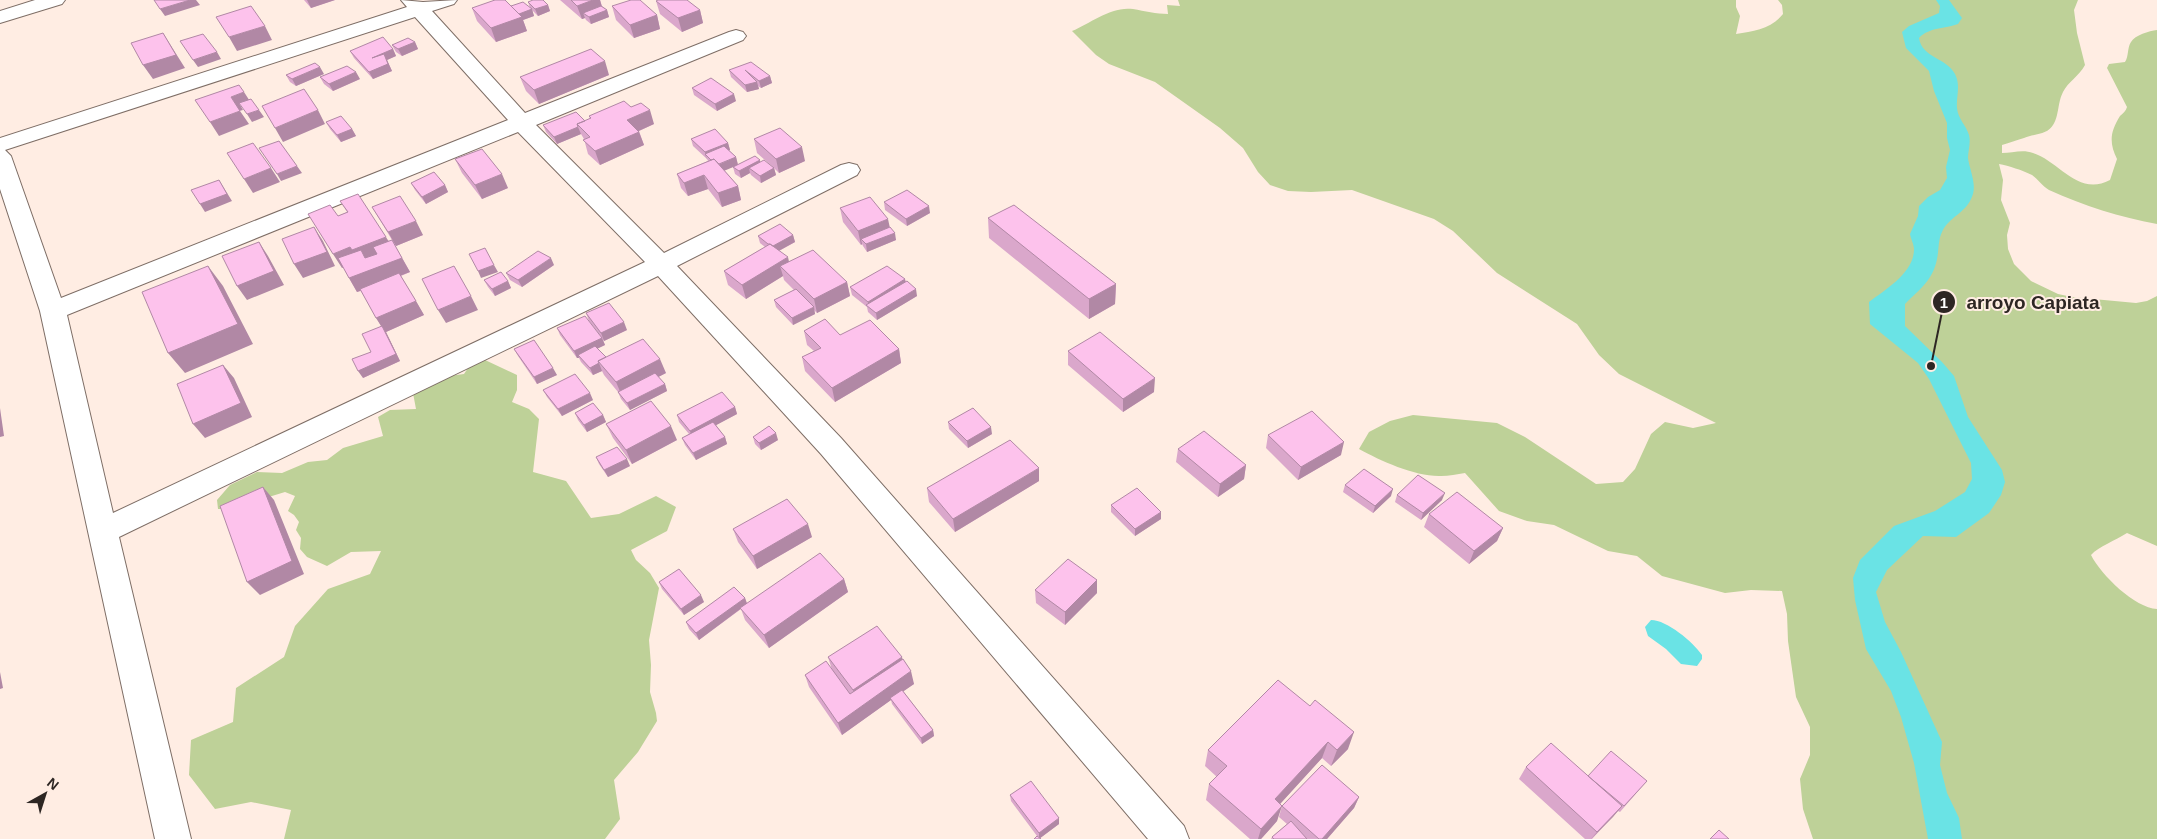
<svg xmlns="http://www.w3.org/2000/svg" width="2157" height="839" font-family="Helvetica,sans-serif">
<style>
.green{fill:#bed198}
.water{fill:#6ae3e5}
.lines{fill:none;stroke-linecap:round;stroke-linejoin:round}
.minor-casing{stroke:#7e6e66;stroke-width:2}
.minor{fill:#fff;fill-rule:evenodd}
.wall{fill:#daa7cb}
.shaded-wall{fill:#b188a5}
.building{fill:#fdc2ec;stroke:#b188a5}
.leader{fill:none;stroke:#2d2623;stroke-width:2}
.callout-dot{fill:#2d2623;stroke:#ffede3;stroke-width:2}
.mark-label{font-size:15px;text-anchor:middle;font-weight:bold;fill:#fff}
.callout-label{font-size:19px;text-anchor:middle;font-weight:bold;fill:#2d2623;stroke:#ffede3;stroke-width:4;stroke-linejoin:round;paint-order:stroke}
</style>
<rect width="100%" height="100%" fill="#ffede3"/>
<!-- green -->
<path class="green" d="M1178,0H1736V7L1740,16L1736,34C1754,31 1771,29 1783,14L1782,5L1778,0H2078L2074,10L2077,33L2085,65C2079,76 2068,82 2063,92C2059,100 2059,107 2057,115C2052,136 2040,132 2024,138C2016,140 2010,143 2002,145V153C2012,153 2023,149 2033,153C2059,161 2078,197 2110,180L2117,159C2109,143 2110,132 2120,116C2123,113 2126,111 2127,107L2107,68L2109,64L2125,62C2129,56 2127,48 2131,42C2135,35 2149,31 2157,30V224C2120,217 2084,206 2049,190C2042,186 2038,179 2032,175C2022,170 2009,166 1999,164L2003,180L2001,200L2010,223L2007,235L2008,249L2014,264L2031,281L2058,294L2072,297L2136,303L2147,301L2157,296V546L2127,533C2115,541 2099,546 2091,555C2101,575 2135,608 2157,609V839H1813L1803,809L1800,779L1810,755V727L1796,697L1788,641L1787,614L1782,591L1751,590L1725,593L1662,576L1637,556L1608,551L1554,525L1527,521L1499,511L1465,473C1457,474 1449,476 1441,476C1416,477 1381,461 1359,449L1369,432L1390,421L1413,415L1497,423L1525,437L1596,484L1623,482L1635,469L1651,434L1665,422L1693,428L1716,423L1619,374L1599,355L1577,324L1497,273L1453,231L1434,219L1352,190L1311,192L1288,191L1270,185L1258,172L1243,148L1220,128L1155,82L1109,64L1096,55L1072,31C1091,23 1111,6 1133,9C1145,11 1156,14 1168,14L1167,5L1180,6Z
M485,360L517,375V390L512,402L529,409L539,419L533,472L566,481L591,518L619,514L656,496L676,507L667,531L631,550L636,560L650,573L659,588L649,640L651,665L650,692L656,713L657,721L638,752L614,780L620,819L605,839H284L291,810L251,802L215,809L189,775L191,740L233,722L236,688L284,657L295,626L328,589L370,574L381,551L351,552L327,566L307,557L300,549L301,538L296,530L299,522L294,515L288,511L295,496L285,492L230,509H218L217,500L230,485L257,472L282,473L308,462L327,460L343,448L383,436L378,417L390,410L416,409L413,393L442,377L464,374L472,362Z"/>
<!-- water -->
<path class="water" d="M1936,0H1949L1962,18L1958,24C1945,29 1929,27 1919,38C1922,58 1947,58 1955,74C1961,86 1956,96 1957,108C1958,119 1966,125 1969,135C1971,143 1968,151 1968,158C1970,172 1978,186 1971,199C1965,213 1949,217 1942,232C1938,240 1939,250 1937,259C1933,280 1920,289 1905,304V326L1942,362L1954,376L1968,417L2002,470L2005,482L2001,495L1989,513L1956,537L1923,536L1887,570L1876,592L1885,622L1901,652L1942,742L1940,765L1947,793L1959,818L1962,839H1928L1914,763L1901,717L1891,691L1866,649L1855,600L1853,578L1860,560L1894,526L1935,511L1965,492L1972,479L1971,463L1929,379L1918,363L1870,324L1869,302C1886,289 1914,273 1914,249C1914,245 1911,239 1910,234L1918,216L1919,206L1928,197L1940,190L1947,178L1946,167L1950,150L1947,138V123L1934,91L1929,71L1906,48L1902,32L1909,26L1939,13L1940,6Z
M1651,620C1667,620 1693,642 1702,655V659L1697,666L1681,664L1666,649L1648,636L1645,627Z"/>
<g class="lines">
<defs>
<path id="minor" d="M35,0H65L62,4L0,23V11Z
M401,0L423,2L457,0L454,4L432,11L525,113L729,32L736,30L743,32L746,36L743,40L536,125L664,253L841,165L849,163L857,165L860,170L857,175L677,266L841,438L1184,826L1189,839H1148L821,454L658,276L119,537L191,839H155L40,311L0,189V138L407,7ZM415,17L508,120L61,298L11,156L5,150ZM518,132L645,262L113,513L67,315Z"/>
</defs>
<!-- minor casing -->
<use href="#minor" class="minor-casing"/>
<!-- minor -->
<use href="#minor" class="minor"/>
</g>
<!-- wall -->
<path class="wall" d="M304,0H335L311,8Z
M560,0H600L602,6L607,10L609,17L591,24L586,20L585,18L582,19Z
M656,1L700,10L703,23L682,32L660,14Z
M528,2L548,5L550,11L538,16L532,10L534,16L523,20L527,31L496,42L477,21L472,8L511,6L530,8Z
M612,6L657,15L660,29L634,38L616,20Z
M415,42L418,49L402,56L396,52L392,45Z
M393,49L396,56L387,60L392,71L373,79L354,58L350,51Z
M729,70L770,76L772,83L761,88L758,86L759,89L747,92L731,77Z
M324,74L296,86L290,82L286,75Z
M609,75L539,104L526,91L520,77Z
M320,77L360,79L333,91L324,84Z
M692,88L736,101L717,111L694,95Z
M631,107L654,124L639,131L644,145L600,165L588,154L584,139L581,134L557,144L546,132L543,125L585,121L590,119L589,116Z
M326,122L352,129L356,136L341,142L330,129Z
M691,139L728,143L730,150H729L736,157L738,165L724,170L738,186L741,200L722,207L708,189L688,196L681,188L677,174L708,161L707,159L693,146Z
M754,139L805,161L779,173L774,168L776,175L761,183L751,175L750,173L741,178L735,174L733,167L760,160V162L773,167L757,153Z
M455,159L508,188L482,199L462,173Z
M411,183L445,185L448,192L426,204L415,190Z
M340,201L389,241L392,240L372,207L423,235L396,246L393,242L410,272L401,276L424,315L386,332L400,361L363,378L371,352L381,326L361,291L357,292L349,278L343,267L342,268L338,216L347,212Z
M884,202L930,213L907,226L885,210Z
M840,208L890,228L896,240L867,252L863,246L862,244L861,245L843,222Z
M988,218L1116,284L1115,304L1089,319L989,238Z
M793,235L795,242L779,251L789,262L847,282L850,296L817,313L814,310L815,314L793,325L776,307L774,300L794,290L784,280L783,276L746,299L728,285L724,271L765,247L760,243L758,236Z
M554,265L522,287L510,280L506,273Z
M905,279L906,282L917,296L877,320L868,312L867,307L852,295L850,287Z
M484,280L508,281L511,288L495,296L488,287Z
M586,313L627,330L604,341L589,321Z
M557,328L602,338L605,345L597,349L606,357L666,373L658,377L665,384L667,391L630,410L621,399L618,392L604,375L602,371L593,375L581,362L579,358H577L560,335Z
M804,331L840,335L899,349L901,363L835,402L805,371L802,357L814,351L807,345Z
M514,349L557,375L537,384L518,356Z
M1068,351L1154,392L1123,412L1068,365Z
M543,390L593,400L562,416L547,397Z
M735,407L737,414L716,425L725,437L727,444L696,460L685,445L682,438L689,434L679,422L677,415Z
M575,413L603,415L606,422L587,432L578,420Z
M948,422L992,434L968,448L949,429Z
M606,424L677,440L632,464L613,438Z
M1268,435L1341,455L1298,480L1266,448Z
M753,437L778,440L761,450L755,444Z
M1178,449L1246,465L1244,479L1218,497L1176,462Z
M596,457L630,466L608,477L599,464Z
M1039,481L955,532L929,502L927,488Z
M1345,485L1391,496L1373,513L1343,492Z
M1397,495L1442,500L1421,520L1395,502Z
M1111,505L1161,512V519L1135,536L1111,512Z
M1429,514L1503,528L1497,541L1469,564L1424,527Z
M733,529L812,537L757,569L738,542Z
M844,579L848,592L769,648L745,620L741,609L699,640L689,629L686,622L745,598L747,603Z
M659,582L704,602L684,615L662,589Z
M1035,590L1097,593L1065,625L1036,603Z
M828,657L902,660L914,684L903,691L933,730L934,736L922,744L892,704L891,700L842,735L809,687L805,675L832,670Z
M1278,680L1348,749L1331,766L1322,758L1280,804L1277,821L1261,839H1250L1206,800L1209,784L1217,777L1205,766L1208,750Z
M1526,767L1588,776L1647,781L1620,812L1618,811L1592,839H1585L1519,779Z
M1010,795L1059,824L1040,838L1037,836L1011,801Z
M1359,797L1354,808L1327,839H1271L1272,837L1287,824L1279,817L1282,806Z"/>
<!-- shaded-wall -->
<path class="shaded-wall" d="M190,0H196L200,5L165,16L160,9Z
M307,0H335L311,8Z
M593,0H600L603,11L583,13L585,18L582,19L577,6Z
M548,5L550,11L538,16L535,9Z
M532,9L534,16L523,20L527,31L496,42L491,28L518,14Z
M607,10L609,17L591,24L589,17Z
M700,10L703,23L682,32L678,18Z
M657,15L660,29L634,38L630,25Z
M265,26L272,40L237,51L229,37Z
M163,33L185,68L153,79L143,65Z
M415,42L418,49L402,56L398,49Z
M393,49L396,56L387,60L392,71L373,79L369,72L372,58Z
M217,52L221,59L198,67L193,60Z
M605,61L609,75L539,104L534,90Z
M320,67L324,74L296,86L292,79Z
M356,72L360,79L333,91L329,84Z
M770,76L772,83L761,88L759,81Z
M757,82L759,89L747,92L745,85Z
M244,92L253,106L239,103L243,110L239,111L231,97Z
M734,94L736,101L717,111L715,104Z
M259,110L264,117L252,122L247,114Z
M318,110L325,124L283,142L275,128Z
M650,110L654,124L632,134L627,120Z
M240,111L249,124L219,136L210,122Z
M578,127L581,134L557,144L554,137Z
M352,129L356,136L341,142L337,135Z
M639,132L644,145L600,165L595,151Z
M728,143L730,150L710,158L705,154L707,160L705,152Z
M802,147L805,161L779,173L776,159Z
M736,157L738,165L719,173L716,166Z
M760,160L761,167L749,168L750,173L741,178L739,171Z
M297,166L302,173L281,181L277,174Z
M271,168L280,182L253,193L244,179Z
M774,168L776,175L761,183L760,176Z
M502,174L508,188L482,199L475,185Z
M704,175L708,189L688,196L684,183Z
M219,180L232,201L205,212L200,204Z
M445,185L448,192L426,204L422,197Z
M738,186L741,200L722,207L718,193Z
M929,206L930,213L907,226L906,219Z
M888,219L891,233L861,239L862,244L861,245L858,231Z
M416,221L423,235L396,246L388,232Z
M314,227L323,241L335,266L303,278L294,264Z
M895,233L896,240L867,252L866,244Z
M793,235L795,242L773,254L771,247Z
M386,237L394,251L368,261L372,269L402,258L392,240L410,272L357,292L349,278L372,269L367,262L360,264L358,261L342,268L333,254L350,247L352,250Z
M259,242L268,256L284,285L247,300L237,286Z
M788,257L791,271L780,266L783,276L746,299L742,285Z
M551,258L554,265L522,287L518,280Z
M494,265L498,272L481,278L478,271Z
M208,266L223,286L253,344L185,373L168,353Z
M905,279L906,286L869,307L868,302Z
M508,281L511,288L495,296L492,289Z
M847,282L850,296L817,313L814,299Z
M1116,284L1115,304L1089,319V299Z
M916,289L917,296L877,320L876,313Z
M471,296L478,310L446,323L438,310Z
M416,301L424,315L386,332L400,361L363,378L358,371L385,332L376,318Z
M814,307L815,314L793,325L792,318Z
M624,322L627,330L604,341L601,333Z
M602,338L605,345L579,357L578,355L579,358H577L574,351Z
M899,349L901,363L835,402L832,388Z
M660,359L666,373L622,396L616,382Z
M599,363L602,371L593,375L590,368Z
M223,365L234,378L252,417L205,438L193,424Z
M553,368L557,375L537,384L534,377Z
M1155,378L1154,392L1123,412V399Z
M665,384L667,391L630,410L627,403Z
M590,393L593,400L562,416L558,409Z
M735,407L737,414L692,438L690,431Z
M0,408L4,436L0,437Z
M603,415L606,422L587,432L584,425Z
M671,426L677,440L632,464L626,450Z
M991,427L992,434L968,448L967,441Z
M776,433L778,440L761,450L759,443Z
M725,437L727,444L696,460L693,453Z
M1344,442L1341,455L1298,480L1301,467Z
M627,459L630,466L608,477L604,470Z
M1246,465L1244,479L1218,497L1220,484Z
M1039,468V481L955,532L953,519Z
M263,487L274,500L304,574L260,595L247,582Z
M1393,489L1391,496L1373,513L1375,506Z
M1445,493L1442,500L1421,520L1423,513Z
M1161,512V519L1135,536V529Z
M808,524L812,537L757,569L753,556Z
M1503,528L1497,541L1469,564L1474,551Z
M844,579L848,592L769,648L764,635Z
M1097,580V593L1065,625V612Z
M701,595L704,602L684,615L681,609Z
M745,598L747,604L699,640L696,633Z
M902,657L905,670L856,702L853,690Z
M911,671L914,684L891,700L890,698L891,700L842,735L838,723Z
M0,672L3,688L0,689Z
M933,730L934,736L922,744L921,738Z
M1354,732L1348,749L1331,766L1337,750Z
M1328,742L1322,758L1270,815L1275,799Z
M1359,797L1354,808L1327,839H1322Z
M1282,806L1277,821L1261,839H1258L1261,829Z
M1622,806L1613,817L1591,839L1597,832Z
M1059,818V824L1039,839V833Z"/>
<!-- building -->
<path class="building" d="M154,0H190L160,9Z
M495,0H505L522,17L491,28L472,8Z
M533,0H543L548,5L535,9L528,2Z
M571,0H593L577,6Z
M631,0H640L657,15L630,25L612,6Z
M658,0H687L700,10L678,18L656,1Z
M523,2L532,9L519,14L511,6Z
M251,6L265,26L229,37L216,17Z
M601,6L607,10L589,17L583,13Z
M163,33L176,55L143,65L131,43Z
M203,34L217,52L193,60L180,41Z
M383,37L393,49L372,58L384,54L388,64L369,72L350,51Z
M408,38L415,42L398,49L392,45Z
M591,49L605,61L534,90L520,77Z
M751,62L770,76L759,81L745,70L757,82L745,85L729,70Z
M315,63L320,67L292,79L286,75Z
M347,66L356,72L329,84L320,77Z
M711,78L734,94L715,104L692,88Z
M239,85L244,92L231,97L240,111L210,122L195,100Z
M304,89L318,110L275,128L262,106Z
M251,99L259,110L247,114L239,103Z
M624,101L631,107L641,103L650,110L627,120L639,132L595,151L583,140L590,137L577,124L591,118L589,116Z
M576,112L585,121L577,124L578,127L554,137L543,125Z
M341,116L352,129L337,135L326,122Z
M780,128L802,147L776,159L754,139Z
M715,129L728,143L705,152L691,139Z
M279,141L297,166L277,174L259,148Z
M253,143L271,168L244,179L227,153Z
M724,146L736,157L719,164L714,159L711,160L705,154Z
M482,149L502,174L475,185L455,159Z
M755,156L760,160L739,171L733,167Z
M714,159L738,186L718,193L704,175L684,183L677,174Z
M764,160L774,168L760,176L749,168Z
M434,172L445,185L422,197L411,183Z
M219,180L227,194L200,204L191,190Z
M907,190L929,206L906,219L884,202Z
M358,194L386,237L352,250L350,247L333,254L308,214L330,205L338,216L348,212L340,201Z
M400,196L416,221L388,232L372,207Z
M870,197L888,219L858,231L840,208Z
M1014,205L1116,284L1089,299L988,218Z
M780,224L793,235L773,246L770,244H768L758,236Z
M314,227L327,252L294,264L282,239Z
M890,227L895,233L866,244L861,239Z
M392,240L402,258L349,278L338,258L361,250L365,258L377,254L373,247Z
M259,242L274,271L237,286L222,256Z
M770,244L788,257L742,285L724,271Z
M485,248L494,265L478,271L469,254Z
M813,250L847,282L814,299L780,266Z
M538,251L551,258L518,280L506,273Z
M208,266L238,324L168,353L142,292Z
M454,266L471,296L438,310L422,279Z
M887,266L905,279L868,302L850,287Z
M501,272L508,281L492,289L484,280Z
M399,273L416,301L376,318L360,289Z
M907,281L916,289L876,313L866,305Z
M796,289L814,307L792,318L774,300Z
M609,303L624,322L601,333L586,313Z
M585,316L602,338L574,351L557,328Z
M825,319L840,335L870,320L899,349L832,388L802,357L821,348L804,331Z
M382,326L396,354L358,371L352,359L371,352L362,334Z
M1100,332L1155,378L1123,399L1068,351Z
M643,339L660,359L616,382L598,361Z
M534,340L553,368L534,377L514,349Z
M595,346L606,357L598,361L599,363L590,368L578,355Z
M223,365L241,403L193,424L177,384Z
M655,373L665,384L627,403L618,392Z
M575,374L590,393L558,409L543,390Z
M722,392L735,407L690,431L677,415Z
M651,401L671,426L626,450L606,424Z
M593,403L603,415L584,425L575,413Z
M973,408L991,427L967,441L948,422Z
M1312,411L1344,442L1301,467L1268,435Z
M713,422L725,437L693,453L682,438Z
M769,426L776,433L759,443L753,437Z
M1204,431L1246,465L1220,484L1178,449Z
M1010,440L1039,468L953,519L927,488Z
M617,447L627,459L604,470L596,457Z
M1364,469L1393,489L1375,506L1345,485Z
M1418,475L1445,493L1423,513L1397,495Z
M263,487L292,561L247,582L220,506Z
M1137,488L1161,512L1135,529L1111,505Z
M1457,492L1503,528L1474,551L1429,514Z
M787,499L808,524L753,556L733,529Z
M820,553L844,579L764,635L740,608Z
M1068,559L1097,580L1065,612L1035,590Z
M679,569L701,595L681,609L659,582Z
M734,587L745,598L696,633L686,622Z
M877,626L902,657L853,690L828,657Z
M903,659L911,671L838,723L805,675L826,661L850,694Z
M1278,680L1310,706L1315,700L1354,732L1337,750L1328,742L1275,799L1282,806L1261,829L1209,784L1227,766L1208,750Z
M902,690L933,730L921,738L890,698Z
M1551,743L1622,806L1597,832L1526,767Z
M1611,751L1647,781L1624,806L1588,776Z
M1322,765L1359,797L1322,839H1319L1282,806Z
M1031,781L1059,818L1039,833L1010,795Z
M1291,821L1307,839H1274L1272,837Z
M1719,830L1729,839H1710Z
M1037,836L1041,839H1034Z"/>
<!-- callouts -->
<path class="leader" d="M1931 366L1944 302"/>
<g class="callout-dot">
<circle cx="1931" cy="366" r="5"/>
<circle cx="1944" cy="302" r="12"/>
</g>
<g class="mark-label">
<text x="1944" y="308">1</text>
</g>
<g class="callout-label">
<text x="2033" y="309">arroyo Capiata</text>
</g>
<!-- north arrow -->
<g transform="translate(45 794) rotate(39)" stroke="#ffede3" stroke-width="4" paint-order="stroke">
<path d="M0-4L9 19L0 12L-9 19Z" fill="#2d2623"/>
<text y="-8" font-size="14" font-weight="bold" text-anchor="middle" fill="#2d2623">N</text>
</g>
</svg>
